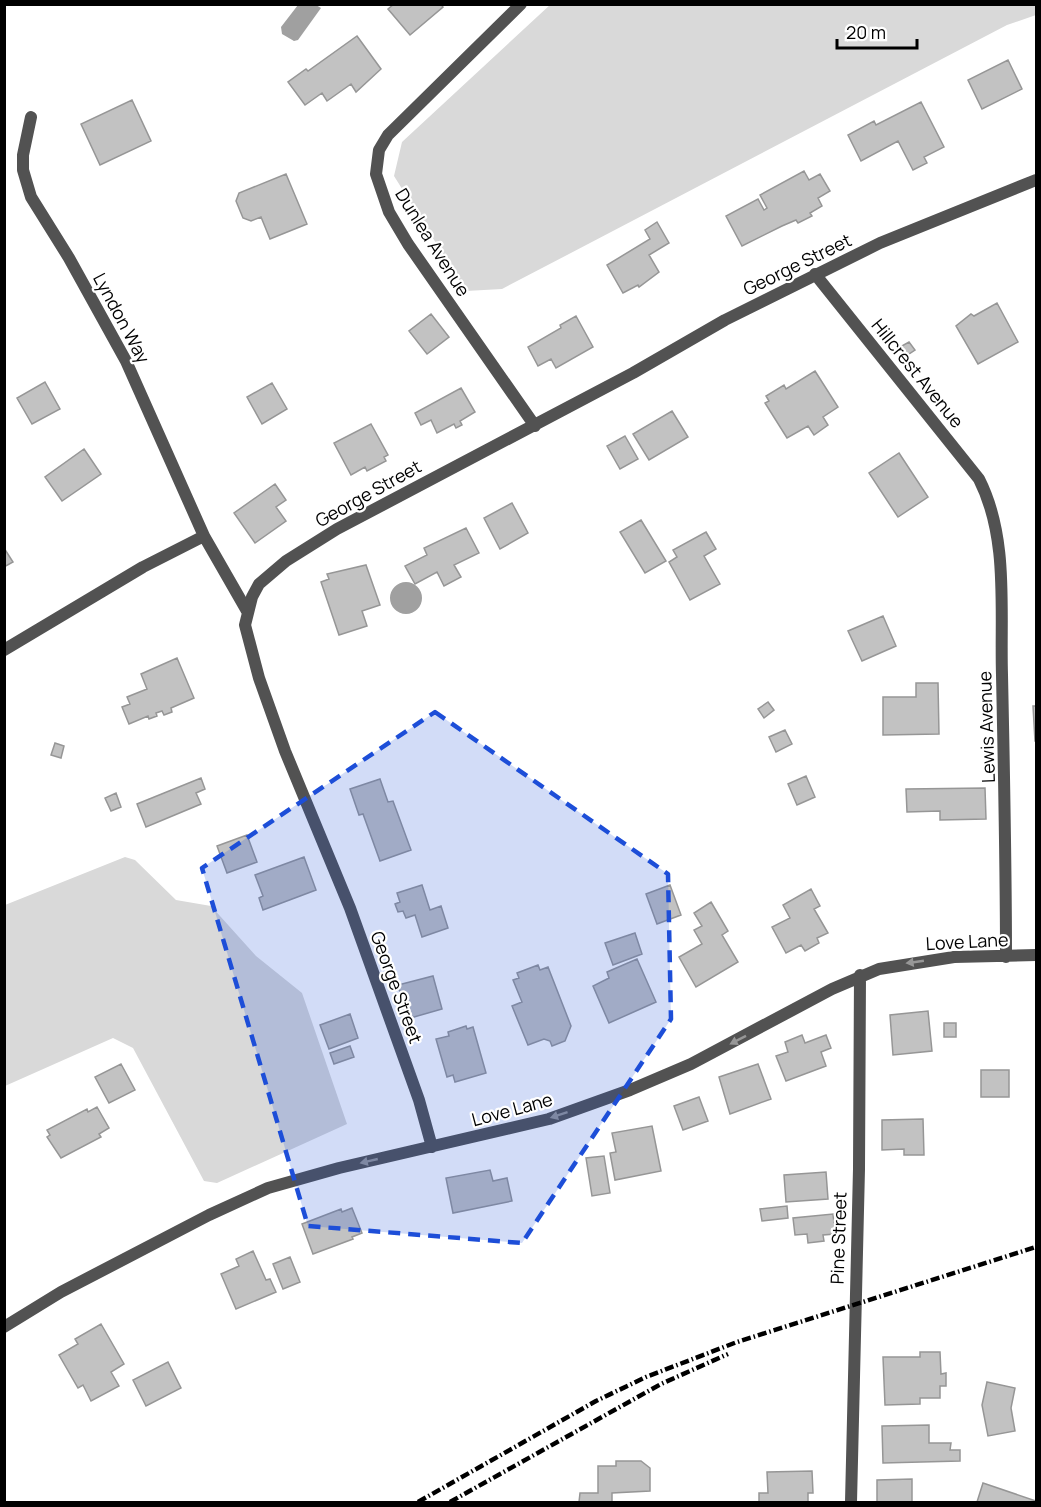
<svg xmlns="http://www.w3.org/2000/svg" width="1041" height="1507" font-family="Manrope,sans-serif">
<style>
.green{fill:#d9d9d9}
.water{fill:#a0a0a0}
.building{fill:#c2c2c2;stroke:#969696;stroke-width:1.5}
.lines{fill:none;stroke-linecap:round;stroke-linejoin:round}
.minor{stroke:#525252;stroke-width:12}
.rail{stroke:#000;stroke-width:4.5;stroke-dasharray:9 3 1.5 3;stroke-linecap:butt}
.oneway{fill:#979797}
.marked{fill:#1d4ed8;fill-opacity:0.2;stroke:#1d4ed8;stroke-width:4.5;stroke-dasharray:12 8;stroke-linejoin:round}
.labels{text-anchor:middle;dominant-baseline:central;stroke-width:4.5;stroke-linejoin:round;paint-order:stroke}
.street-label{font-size:18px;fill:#000;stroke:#fff}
</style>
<rect width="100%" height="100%" fill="#fff"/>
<!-- green -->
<path class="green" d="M551,4H1036V15L1007,25L502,289L466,291L394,176L402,142Z
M125,857L135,860L176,900L211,906L256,956L302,993L347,1124L217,1183L204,1181L133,1048L113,1038L5,1086V905Z"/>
<!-- water -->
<path class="water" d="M298,5H316L321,8L298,40L294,41L282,34L281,27Z
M390 598a16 16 0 1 1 32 0a16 16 0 1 1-32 0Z"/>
<!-- building -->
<path class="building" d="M394,4H441L443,7L410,35L388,9Z
M357,36L381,69L356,92L351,84L327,101L322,93L305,105L288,82L306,69L308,71Z
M1008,60L1022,89L982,109L968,80Z
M132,100L151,141L100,165L81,124Z
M921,102L944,147L924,157L927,163L913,170L898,141L861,161L848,135L874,121L876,125Z
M804,171L809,180L820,174L830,191L818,198L822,206L810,213L812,216L798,223L796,220L782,226L742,246L726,216L758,199L764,210L767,208L760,195Z
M286,174L307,224L270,239L261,217L251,221L243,218L236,201L239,193Z
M657,222L669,243L649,255L659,272L639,287L638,285L623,293L607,265L650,239L645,230Z
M997,303L1018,342L978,364L956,326L971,314L974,316Z
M431,314L449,337L427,354L409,331Z
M576,316L593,347L556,368L551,359L538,366L528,347L561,328L560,325Z
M909,342L915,350L906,356L900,347Z
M815,371L838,407L823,417L828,425L814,435L808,426L787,438L765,403L769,401L766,396L784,385L786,389Z
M45,382L60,409L32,424L17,398Z
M272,383L287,409L262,424L247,397Z
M461,388L475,412L460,421L462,425L456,428L454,424L437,433L431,420L421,425L415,413Z
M672,411L688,437L649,460L633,434Z
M371,424L388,455L384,457L386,461L367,471L365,467L351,475L334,443Z
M625,436L638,459L620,469L607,446Z
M84,449L101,474L62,501L45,477Z
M899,453L928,497L898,517L869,473Z
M275,484L286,500L276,507L286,521L255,543L234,513Z
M512,503L528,533L500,549L484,518Z
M641,520L666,561L645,573L620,532Z
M466,528L479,553L454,565L461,577L444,586L437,572L415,584L405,566L427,555L424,548Z
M706,532L716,549L704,556L720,584L690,600L669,562L677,557L673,550Z
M4,548L13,562L4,567Z
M366,565L380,605L362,611L367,626L339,635L321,582L329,579L327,574Z
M883,616L896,646L862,661L848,631Z
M177,658L194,698L171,708L172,712L164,715L162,711L156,713L157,716L149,719L148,716L129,724L122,707L130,704L127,697L147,689L141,674Z
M916,683H938L939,734L883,735V697H916Z
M768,702L774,710L764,718L758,709Z
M1033,706H1036V741H1035Z
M785,730L792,744L776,752L769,737Z
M55,743L64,746L61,758L51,755Z
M806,776L815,797L797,805L788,784Z
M201,778L205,789L196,793L201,804L146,827L137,804Z
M380,779L388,802L393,801L411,850L380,861L363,814L359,815L350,789Z
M985,788L986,819L940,820V811L907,812L906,789Z
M116,793L121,807L111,811L105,798Z
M247,835L257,862L227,873L217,846Z
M304,857L316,890L263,910L259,898L263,896L255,875Z
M422,885L430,910L441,906L448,928L422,937L415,915L406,918L403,911L398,912L395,904L400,902L397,893Z
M670,885L681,915L657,924L646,894Z
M811,889L820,906L814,909L828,933L817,938L819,943L805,951L801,945L786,953L772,927L790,918L783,905Z
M711,902L728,931L722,935L738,962L696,987L679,957L702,944L694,930L702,926L694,913Z
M635,933L642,954L613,965L605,943Z
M637,959L656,1002L609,1023L593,986L609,978L607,972Z
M538,965L540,970L548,967L571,1026L565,1041L552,1046L550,1041L544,1039L528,1045L512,1006L522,1002L513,980L519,978L517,973Z
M433,976L442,1009L407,1019L398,985Z
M928,1011L932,1051L893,1055L890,1015Z
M350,1014L358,1038L329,1049L320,1025Z
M944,1023H956V1037H944Z
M466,1026L467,1029L473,1027L486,1073L455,1082L453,1075L447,1077L436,1039L449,1036L448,1032Z
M802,1035L805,1043L826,1035L831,1048L821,1052L826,1066L786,1081L776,1056L788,1052L785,1042Z
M350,1046L354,1057L334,1064L330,1053Z
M121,1064L135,1090L109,1103L95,1077Z
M758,1064L771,1099L730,1114L719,1077Z
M981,1070H1009V1097H981Z
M699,1097L708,1121L683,1130L674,1106Z
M97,1107L109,1128L99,1134L101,1137L61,1158L47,1137L50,1135L47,1130L87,1109L88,1112Z
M923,1119L924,1155H904V1149L882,1150V1120Z
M652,1126L661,1171L615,1180L610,1153L616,1152L612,1133Z
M604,1156L610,1193L592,1196L586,1158Z
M490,1170L493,1181L507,1178L512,1201L453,1213L446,1178Z
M826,1172L828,1199L786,1202L784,1175Z
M787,1206L788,1218L762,1221L760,1209Z
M352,1208L362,1233L352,1237L353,1239L313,1254L302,1224L341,1209L342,1212Z
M833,1214L835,1234L823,1235L824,1241L808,1243L807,1234L795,1235L793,1218Z
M253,1251L266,1280L270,1279L276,1292L236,1309L221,1274L239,1266L236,1259Z
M290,1257L300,1282L283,1289L273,1264Z
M101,1324L124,1364L111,1372L119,1386L91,1401L83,1385L78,1388L59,1355L78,1344L75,1339Z
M920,1352H940L941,1374L946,1373V1386H940V1398H920V1404L885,1405L883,1357H920Z
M168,1362L181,1388L146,1406L133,1380Z
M987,1382L1015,1388L1011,1408L1015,1431L988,1436L982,1405Z
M929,1425V1443H951L950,1450H960V1461L883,1463L882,1426Z
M616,1461H641L650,1468V1491L612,1493V1502H579L580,1493H598V1466H616Z
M812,1471L813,1493H808V1502H759V1493H768L767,1472Z
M912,1479V1502H877V1480Z
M983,1483L1036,1501V1502H977Z"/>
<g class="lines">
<!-- minor -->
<path class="minor" d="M521,4L388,135L379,150L376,174L389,212L408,244L535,426
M31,117L23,155V170L31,197L69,258L126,361L204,536
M815,274L979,479C1009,538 1000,610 1002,675C1004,769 1006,863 1006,957
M4,650L143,567L204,536L247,611
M432,1147L419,1100L350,908L285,751L259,678L245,625L252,597L259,584L286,561L337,529L633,373L725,320L880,243L1036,180
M4,1327L61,1292L209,1215L268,1188L339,1168L549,1119L630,1090L691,1064L832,989L879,969L954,957L1036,955
M851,1502L859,1169L860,975"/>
<!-- rail -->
<path class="rail" d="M418,1502L596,1401L646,1377L737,1342L1036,1247
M450,1502L661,1384L728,1354"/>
</g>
<!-- one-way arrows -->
<defs><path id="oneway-solid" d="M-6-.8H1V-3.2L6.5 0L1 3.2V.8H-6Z" transform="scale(1.5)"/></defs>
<g class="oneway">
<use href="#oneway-solid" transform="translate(915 962) rotate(172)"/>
<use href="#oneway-solid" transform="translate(738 1040) rotate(153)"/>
<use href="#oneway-solid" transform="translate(559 1115) rotate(162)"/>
<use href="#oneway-solid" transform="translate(369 1161) rotate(167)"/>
</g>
<!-- marked area -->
<path class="marked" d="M435,712L668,874L671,1019L522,1243L308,1226L202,868Z"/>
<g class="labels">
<!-- street labels -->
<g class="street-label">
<text transform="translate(433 242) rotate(58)">Dunlea Avenue</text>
<text transform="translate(797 264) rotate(-26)">George Street</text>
<text transform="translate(122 318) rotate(62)">Lyndon Way</text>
<text transform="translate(918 373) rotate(51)">Hillcrest Avenue</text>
<text transform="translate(368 493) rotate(-29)">George Street</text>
<text transform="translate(986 727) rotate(-92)">Lewis Avenue</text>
<text transform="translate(967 941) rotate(-3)">Love Lane</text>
<text transform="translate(397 987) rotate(70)">George Street</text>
<text transform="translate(512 1109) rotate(-15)">Love Lane</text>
<text transform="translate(838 1238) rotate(-88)">Pine Street</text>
</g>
</g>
<!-- border -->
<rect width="1041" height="1507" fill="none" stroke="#000000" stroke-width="12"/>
<!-- scale -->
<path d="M837 39v9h80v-9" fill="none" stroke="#000000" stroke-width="3"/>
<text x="846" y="39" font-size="18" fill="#000000" stroke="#ffffff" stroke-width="4.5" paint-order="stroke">20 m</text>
</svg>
